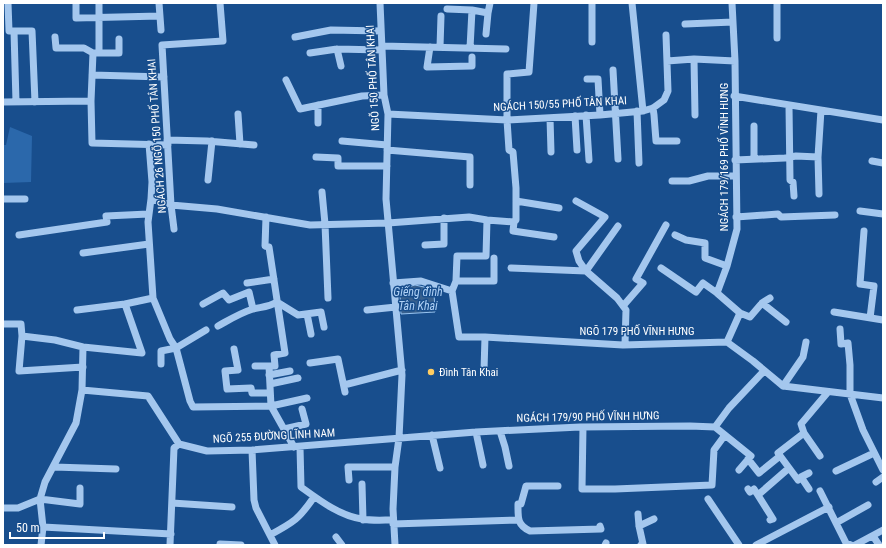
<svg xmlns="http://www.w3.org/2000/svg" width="886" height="548" font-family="'Roboto Condensed',sans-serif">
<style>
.green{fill:#2b68ab}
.water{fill:#39618e;stroke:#96c3f1}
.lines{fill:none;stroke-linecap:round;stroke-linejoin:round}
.minor{stroke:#a4c7ee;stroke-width:7}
.poi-dot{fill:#ffcd61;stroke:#184e8d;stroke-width:1.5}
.labels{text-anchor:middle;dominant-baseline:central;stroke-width:3;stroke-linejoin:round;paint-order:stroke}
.street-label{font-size:11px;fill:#fff;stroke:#184e8d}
.poi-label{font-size:11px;fill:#fff;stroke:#184e8d;text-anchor:start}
.water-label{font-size:12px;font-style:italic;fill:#afd1f6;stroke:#184e8d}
</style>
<rect width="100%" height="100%" fill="#184e8d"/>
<!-- green -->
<path class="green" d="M10,127L32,136L31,182L3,183V145H6Z"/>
<!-- water -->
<path class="water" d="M415,285L424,287L434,293L435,312L401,314L400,294L408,287Z"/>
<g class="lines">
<!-- minor -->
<path class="minor" d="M8,3L9,31H14L16,102
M76,3V18L160,16
M159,3L161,30
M380,3L384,95L388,114L386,199L402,375L399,438L395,467L393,509L395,545
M534,3L529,72L507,74V120L509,150L513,152L516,188V220L514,222L513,231L554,237
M592,3V42
M632,3L643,111
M777,3V38
M447,9L472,10
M685,24L733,22
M14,31H32L35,102
M486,34L488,13
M55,37L56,48H84L93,53
M295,37L331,30L381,31
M382,46L506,49
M430,47L427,67L472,66V57
M440,47L441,16
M470,48L472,10L488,13L490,3
M337,49L341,66
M93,53L91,101L92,143L168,145
M93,53H99V3
M99,53H119V39
M310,53L337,49L382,50
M694,59L695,115
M667,61L694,59L735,61
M613,70L618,159
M92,75L164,77
M587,79H598L600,115
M286,80L300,109L362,96L384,95
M734,96L883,120
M3,102L91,101
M789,106L790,180L793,182L794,196
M653,108L654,115L656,141H677
M637,111L639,163
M238,114L240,144
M388,114L507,120L600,115L643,111L653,108L664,100L668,91L666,35
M586,115L589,160
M575,116L577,150
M550,118L551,152
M318,123V105
M754,126V159
M167,140L207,141L254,145
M342,141L387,145
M149,144L152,182L151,199L148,222L153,298L170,339L176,348L190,401L193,407L271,406L294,447
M387,150L470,157V185
M316,157L338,158V166H387
M735,160L785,158L796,156L818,157
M872,161L883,163
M208,180L212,141
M672,181H689L708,176H735
M322,192L325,224L328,298
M819,194L818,157L821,110
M3,199H25
M151,199L171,205L217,209L310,225L388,223L469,217L487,220L514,222
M516,201L559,208
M576,201L605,217L576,251L579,261L586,271L617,298L626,310L625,344
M860,211L883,214
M266,217L265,246L269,247L285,353L274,355L275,366H269
M736,217L778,214L781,217L835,215
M174,229L171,205L162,45L223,41L220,3
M864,231L860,284L874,286L870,318
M19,235L107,222L106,216L148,214
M675,235L686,240L705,243V258L727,266
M425,245L444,244V218
M83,253L149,244
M511,268L586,271L618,226
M661,268L696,292L703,283L717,293
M456,281H494V258
M247,283L274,279
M393,283L421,281L452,291L459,337H485L623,345L727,342L753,361L783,386L883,398
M452,291L456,281L457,256H486L487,220
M277,302L298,315L321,312L324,327
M762,303L786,322
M203,304L223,293L229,300L249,292L253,309
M623,306L643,283L636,279L666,225
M77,310L125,304
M367,310L396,307
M834,312L883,320
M740,313L750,317L762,303L770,298
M307,314L311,334
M3,324H21L22,336L55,340L83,347L142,353L125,304L153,298
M218,326C229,320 240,313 253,309C261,307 269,307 277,302
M840,329L841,344L848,343L850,365V394L863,430L883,470
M22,336L19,371L83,367
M727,342L740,313L717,293L727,266L737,229L735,61L732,3
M234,349L238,370L225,371L227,389L251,388L252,393H270
M310,363L338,359L345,392
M161,364V351L176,348L206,330
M255,366H269L271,406L307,398
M484,370L485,337
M269,375L290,371
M270,384L298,378
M344,385L402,370
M783,386L803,357L806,342
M82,390L83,347
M583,427L582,489H615L712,485L714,450L725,435
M715,427L729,408L764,371
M284,429L306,424L302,409
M500,431L505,447L509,466
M476,432L483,465
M804,433L820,456
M432,435L440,468
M300,447L301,487C319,500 340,516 362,519C372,521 383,520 393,520
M252,450L254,500L256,508L275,545
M748,459L759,473L780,456
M54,467L116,469
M836,471L874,453
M801,477L809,473
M349,480L348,467H395
M876,482L883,477
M362,484L363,520
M558,486H526L521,504H518C518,518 517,525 530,531L601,529L600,526
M748,489L750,492L754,489L773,519L770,520
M809,489L801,477L798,480L778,453L804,433L801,424L828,392
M820,491L846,543L851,545
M758,495L789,468
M40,499L80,504V488
M708,499L739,545
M172,503L232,507
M3,508H18L40,499
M638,514L639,526L643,544L641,545
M836,523L868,505
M393,524L518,520
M639,526L654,519
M43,527L171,534
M270,535C294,522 299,519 314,497
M873,536L879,545
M336,537L342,545
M220,544L241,545
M41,545L43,527L40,499L45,482L76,423L82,390L148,396L179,444L207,451L252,450L476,432L580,427L690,426L715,427L751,456L739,470
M170,545L174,448L179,444
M605,545L606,543
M756,545L829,507
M855,545L883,530"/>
</g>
<!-- markers -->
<circle class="poi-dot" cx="431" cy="372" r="4"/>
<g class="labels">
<!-- street labels -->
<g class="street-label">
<text transform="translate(373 78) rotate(-93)">NGÕ 150 PHỐ TÂN KHAI</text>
<text transform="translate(560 104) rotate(-3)">NGÁCH 150/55 PHỐ TÂN KHAI</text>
<text transform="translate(157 136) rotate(-94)">NGÁCH 26 NGÕ 150 PHỐ TÂN KHAI</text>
<text transform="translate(724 157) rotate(-90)">NGÁCH 179/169 PHỐ VĨNH HƯNG</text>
<text x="637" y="331">NGÕ 179 PHỐ VĨNH HƯNG</text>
<text transform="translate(588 417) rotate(-1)">NGÁCH 179/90 PHỐ VĨNH HƯNG</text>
<text transform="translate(274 436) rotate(-3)">NGÕ 255 ĐƯỜNG LĨNH NAM</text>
</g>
<!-- poi labels -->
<g class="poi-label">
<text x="439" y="372">Đình Tân Khai</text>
</g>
<!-- water labels -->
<g class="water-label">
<text x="418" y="292">Giếng đình<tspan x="418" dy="14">Tân Khai</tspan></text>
</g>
</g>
<!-- border -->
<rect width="886" height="548" fill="none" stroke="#ffffff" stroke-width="8"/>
<!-- scale -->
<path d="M10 532v6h94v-6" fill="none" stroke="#ffffff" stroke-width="2"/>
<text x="16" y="532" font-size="12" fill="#ffffff" stroke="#184e8d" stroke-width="3" paint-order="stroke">50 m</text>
</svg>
